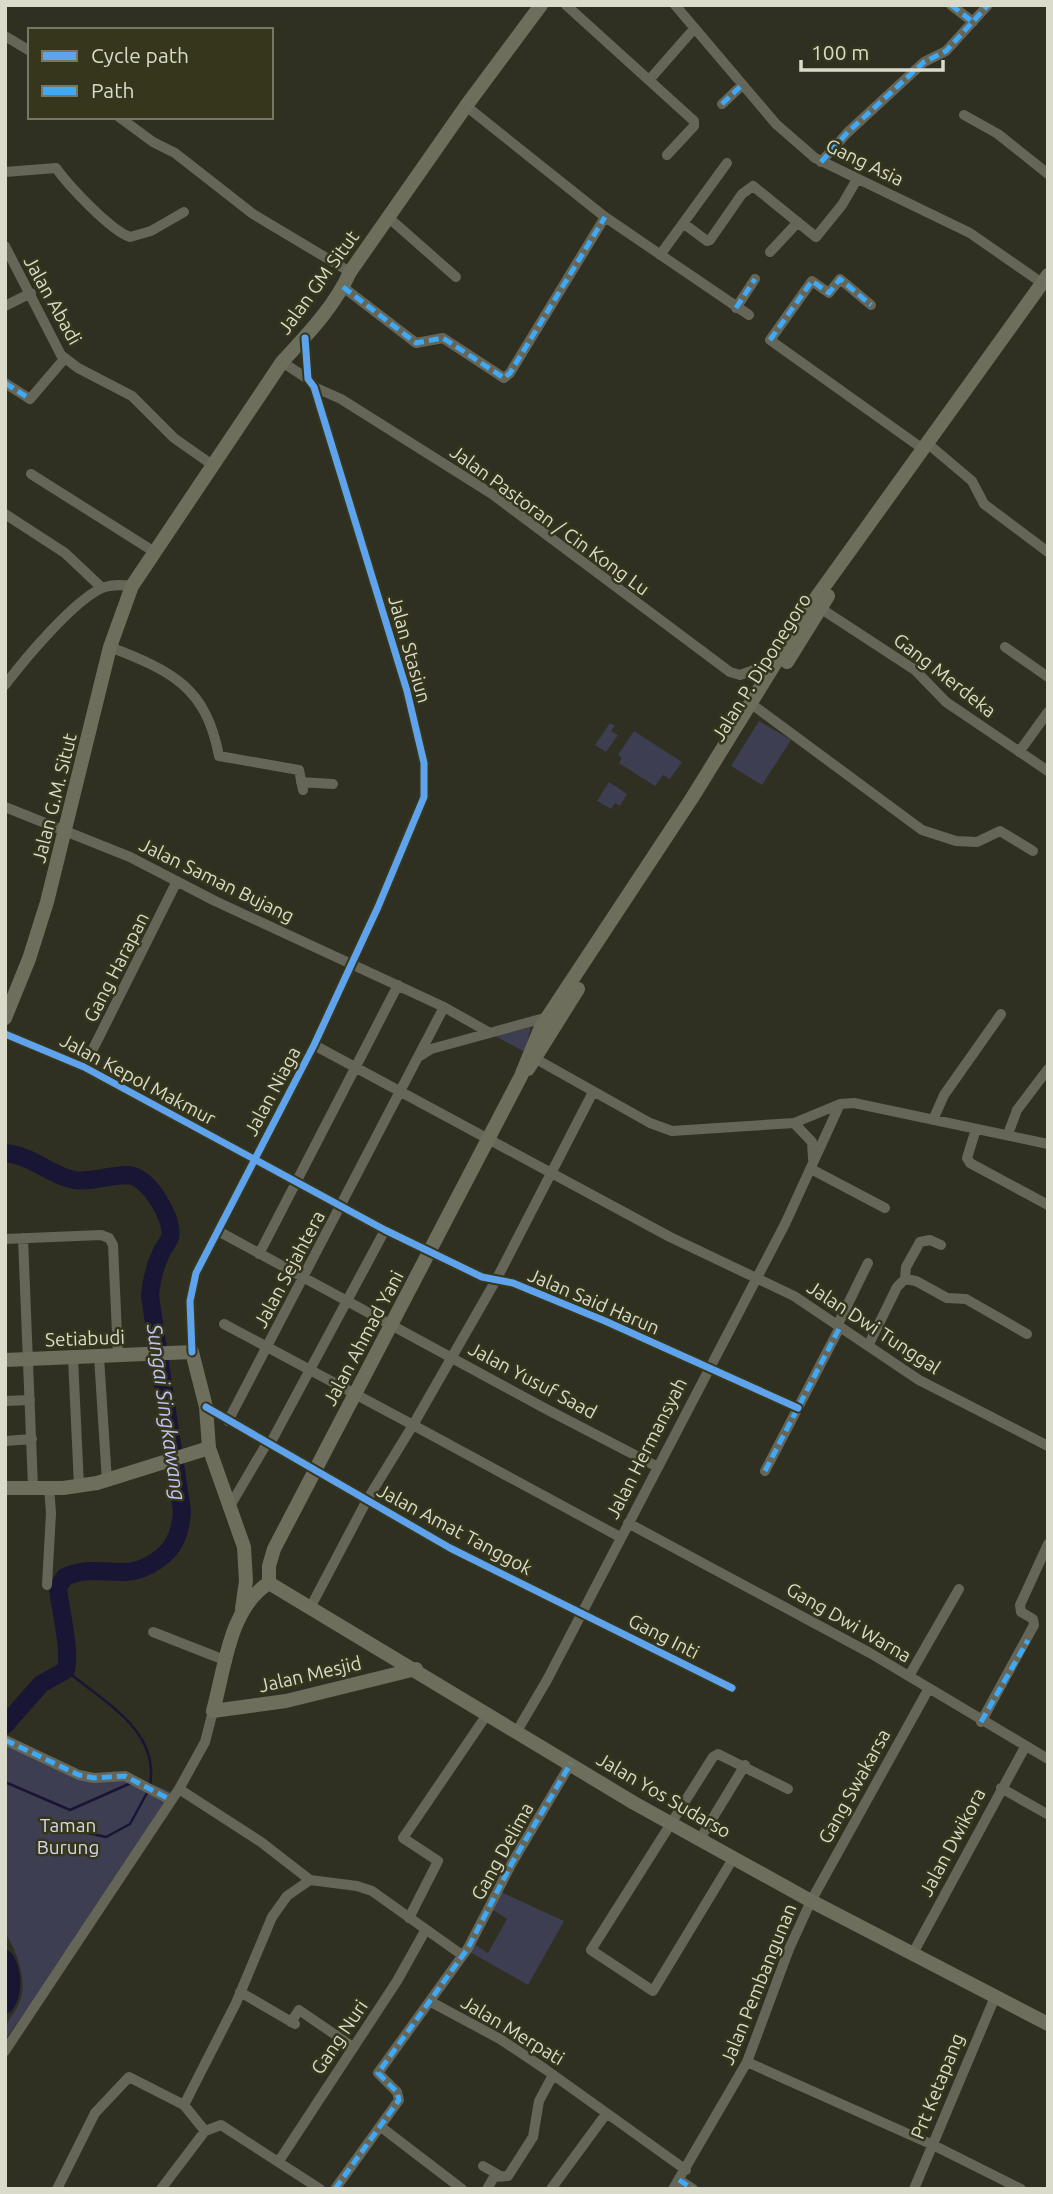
<svg xmlns="http://www.w3.org/2000/svg" width="1053" height="2194" font-family="Ubuntu,sans-serif">
<style>
.green{fill:#3e3e52}
.lines{fill:none;stroke-linecap:round;stroke-linejoin:round}
.stream{stroke:#181535;stroke-width:2.5}
.river{stroke:#181535;stroke-width:18}
.minor{stroke:#656657;stroke-width:10}
.major{stroke:#6d6e5b;stroke-width:14}
.quiet{stroke:#3fa9f5;stroke-width:5;stroke-dasharray:10 5;stroke-linecap:butt}
.cycleway-casing{stroke:#35361b;stroke-width:11}
.cycleway{stroke:#60a3ed;stroke-width:7}
.labels{text-anchor:middle;dominant-baseline:central;stroke-width:5;stroke-linejoin:round;paint-order:stroke}
.street-label{font-size:19px;fill:#dadbcb;stroke:#35361b}
.park-label{font-size:19px;fill:#d7d7f4;stroke:#35361b}
.water-label{font-size:21px;font-style:italic;fill:#c1c1fa;stroke:#35361b}
</style>
<rect width="100%" height="100%" fill="#2f3021"/>
<!-- green -->
<path class="green" d="M759,721L791,740L762,785L731,766Z
M610,723L615,726L611,731L618,735L606,752L595,745Z
M634,731L682,762L670,779L663,775L655,786L619,763L622,758L618,755Z
M609,782L627,794L620,806L615,803L611,809L597,801Z
M531,1027L525,1052L495,1036Z
M5,1743L86,1775L131,1776L171,1792L75,1941L5,2040C5,2017 13,2019 20,2001C28,1980 16,1949 5,1933Z
M501,1892L564,1921L528,1985L470,1952L474,1944L488,1953L507,1919L493,1910Z"/>
<g class="lines">
<!-- stream -->
<path class="stream" d="M66,1670C101,1701 160,1729 150,1785
M5,1782L70,1810L131,1783
M78,1831L106,1837L130,1824L148,1791"/>
<!-- river -->
<path class="river" d="M5,1153C34,1156 51,1176 74,1180C93,1183 118,1172 133,1176C150,1181 174,1219 170,1237C169,1241 165,1246 162,1251C155,1266 151,1279 150,1296L182,1511C181,1527 177,1544 164,1555C126,1588 102,1560 65,1577L58,1587C60,1610 71,1651 66,1670L41,1684L5,1725
M5,1959C13,1972 14,1992 5,2005"/>
<!-- minor -->
<path class="minor" d="M566,5L694,121V126L667,155
M675,5L776,124L815,158L970,233L1042,283
M951,5L973,22
M5,36L30,51
M650,79L693,30
M722,104L742,85
M466,106L605,217L749,315
M964,115L998,134L1048,174
M119,117L153,142L175,153L253,214L350,272
M821,162L847,133L924,62L946,51L988,5
M5,172L56,168C69,186 110,230 130,237L151,231L184,212
M389,218L456,277
M683,223L707,241L710,240L742,194L753,186L816,237L842,205L856,181
M5,246L61,355L78,368L132,396L174,438L211,464
M770,252L798,222
M660,255L727,163
M343,287L416,343L443,338L504,378L510,373L605,217
M871,305L840,279L829,293L812,281L770,340L923,449
M5,306L31,293
M736,308L755,279
M282,362L308,379
M5,383L30,399L65,358
M314,387L341,399L492,494L730,672L740,675L762,667
M933,448L972,481L984,504L1048,552
M31,474L153,551
M5,514L65,553L102,588
M820,608L915,670L946,702L1048,771
M110,647C172,671 206,687 219,756L299,770L303,790
M1005,647L1048,677
M5,685C24,660 77,596 105,587C114,584 123,585 132,586
M757,708L922,830L956,841L977,842L1000,831L1033,851
M1019,752L1048,712
M301,782L333,784
M5,807L130,857L215,901L444,1007L490,1033
M5,1034L84,1067L385,1230L482,1277L513,1283L605,1321L798,1408
M314,1045L670,1237L794,1296L919,1380L1048,1446
M420,1056L431,1049L548,1017
M536,1059L650,1123L672,1131L794,1123L840,1104L854,1103L1048,1144
M84,1067L177,881
M593,1092L496,1280L413,1425L620,1537
M933,1120L944,1095L1001,1014
M794,1123L812,1142L813,1159
M976,1129L967,1158L970,1163L1048,1205
M1008,1134L1017,1110L1048,1069
M811,1169L885,1208
M218,1231L546,1409L658,1467
M23,1238L33,1487
M5,1239L101,1235L109,1238L113,1245L118,1356
M259,1254L398,985
M905,1279L906,1267L920,1242L930,1240L941,1245
M224,1324L413,1425L367,1500L310,1608
M838,1324L868,1263
M868,1346L897,1287L905,1279L916,1281L947,1298L966,1299L1027,1334
M192,1352L190,1301L196,1273L314,1045L378,907L424,797V763L407,691L314,387L308,379L305,338
M99,1357L107,1481
M73,1358L79,1486
M5,1401L30,1400
M206,1407L450,1548L732,1688
M228,1421L444,1007
M5,1441L32,1439
M270,1444L385,1230
M765,1471L840,1327
M230,1506L267,1443
M628,1523L870,1653L1048,1759
M47,1585L51,1513L49,1487
M153,1632L227,1661
M909,1676L959,1589
M981,1722L1034,1625L1033,1619L1021,1612L1020,1605L1048,1544
M517,1731L547,1680L785,1224L840,1104
M5,1740L79,1775L94,1778L125,1776L171,1800
M1001,1788L1047,1814
M179,1789L261,1842L310,1880L357,1886L372,1891L462,1955
M700,1839L745,1765
M734,1857L653,1991L591,1950L713,1757L718,1754L788,1789
M409,1918L438,1861L403,1838L488,1713
M912,1955L1025,1747
M240,1992L295,2024
M431,2002L500,2039L545,2069L686,2170
M291,2022L299,2010L353,2047
M5,2051L179,1789L205,1742L213,1711
M747,2062L933,2145L1021,2189
M184,2105L236,2003L272,1917L287,1896L310,1880
M381,2127L462,2189
M279,2161L397,1981L425,1931
M483,2166L502,2177
M679,2180L693,2189
M57,2189L95,2113L129,2077L184,2105L205,2131L221,2125L320,2189
M161,2189L205,2131
M335,2189L399,2100L397,2092L378,2073L468,1948L512,1863L571,1763
M487,2189L494,2177L508,2176L533,2137L539,2101L553,2075
M551,2189L606,2114
M673,2189L747,2062L789,1949L811,1901L929,1688
M914,2189L995,1997"/>
<!-- major -->
<path class="major" d="M787,662L828,596
M5,1018L29,959L47,902L110,647L132,586L282,362C307,335 335,306 350,272L466,106L541,5
M528,1069L578,989
M5,1360L192,1352L206,1407L209,1448L244,1547L246,1581L242,1609
M5,1488H63L97,1483L209,1448
M269,1583V1566L274,1549L521,1076L541,1027L692,798L813,602L1048,275
M269,1583L634,1803L811,1901L1048,2024
M269,1583C229,1608 225,1668 213,1711L286,1701L416,1669"/>
<!-- quiet -->
<path class="quiet" d="M951,5L973,22
M722,104L742,85
M821,162L847,133L924,62L946,51L988,5
M343,287L416,343L443,338L504,378L510,373L605,217
M736,308L755,279
M770,340L812,281L829,293L840,279L871,305
M5,383L30,399
M765,1471L840,1327
M981,1722L1028,1640
M5,1740L79,1775L94,1778L125,1776L171,1800
M679,2180L693,2189
M335,2189L399,2100L397,2092L378,2073L468,1948L512,1863L571,1763"/>
<defs>
<path id="cycleway" d="M5,1034L84,1067L385,1230L482,1277L513,1283L605,1321L798,1408
M192,1352L190,1301L196,1273L314,1045L378,907L424,797V763L407,691L314,387L308,379L305,338
M206,1407L450,1548L732,1688"/>
</defs>
<!-- cycleway casing -->
<use href="#cycleway" class="cycleway-casing"/>
<!-- cycleway -->
<use href="#cycleway" class="cycleway"/>
</g>
<g class="labels">
<!-- street labels -->
<g class="street-label">
<text transform="translate(865 162) rotate(26)">Gang Asia</text>
<text transform="translate(318 282) rotate(-54)">Jalan GM Situt</text>
<text transform="translate(53 300) rotate(61)">Jalan Abadi</text>
<text transform="translate(550 520) rotate(36)">Jalan Pastoran / Cin Kong Lu</text>
<text transform="translate(410 649) rotate(74)">Jalan Stasiun</text>
<text transform="translate(761 667) rotate(-58)">Jalan P. Diponegoro</text>
<text transform="translate(945 675) rotate(38)">Gang Merdeka</text>
<text transform="translate(54 798) rotate(-76)">Jalan G.M. Situt</text>
<text transform="translate(217 880) rotate(26)">Jalan Saman Bujang</text>
<text transform="translate(116 967) rotate(-63)">Gang Harapan</text>
<text transform="translate(138 1079) rotate(28)">Jalan Kepol Makmur</text>
<text transform="translate(272 1091) rotate(-62)">Jalan Niaga</text>
<text transform="translate(289 1269) rotate(-62)">Jalan Sejahtera</text>
<text transform="translate(594 1301) rotate(23)">Jalan Said Harun</text>
<text transform="translate(874 1327) rotate(33)">Jalan Dwi Tunggal</text>
<text transform="translate(85 1338) rotate(-2)">Setiabudi</text>
<text transform="translate(363 1338) rotate(-62)">Jalan Ahmad Yani</text>
<text transform="translate(533 1380) rotate(28)">Jalan Yusuf Saad</text>
<text transform="translate(646 1448) rotate(-63)">Jalan Hermansyah</text>
<text transform="translate(455 1529) rotate(28)">Jalan Amat Tanggok</text>
<text transform="translate(849 1622) rotate(30)">Gang Dwi Warna</text>
<text transform="translate(664 1636) rotate(27)">Gang Inti</text>
<text transform="translate(310 1674) rotate(-13)">Jalan Mesjid</text>
<text transform="translate(854 1786) rotate(-61)">Gang Swakarsa</text>
<text transform="translate(664 1795) rotate(30)">Jalan Yos Sudarso</text>
<text transform="translate(952 1842) rotate(-62)">Jalan Dwikora</text>
<text transform="translate(502 1851) rotate(-61)">Gang Delima</text>
<text transform="translate(758 1984) rotate(-68)">Jalan Pembangunan</text>
<text transform="translate(513 2030) rotate(31)">Jalan Merpati</text>
<text transform="translate(339 2037) rotate(-56)">Gang Nuri</text>
<text transform="translate(937 2086) rotate(-68)">Prt Ketapang</text>
</g>
<!-- park labels -->
<g class="park-label">
<text x="68" y="1825">Taman<tspan x="68" dy="22">Burung</tspan></text>
</g>
<!-- water labels -->
<g class="water-label">
<text transform="translate(167 1412) rotate(82)">Sungai Singkawang</text>
</g>
</g>
<!-- border -->
<rect width="1053" height="2194" fill="none" stroke="#dadbcb" stroke-width="14"/>
<!-- legend -->
<rect x="28" y="28" width="245" height="91" fill="#35361b" stroke="#777861" stroke-width="2"/>
<rect x="42" y="51" width="35" height="10" fill="#60a3ed" stroke="#777861" stroke-width="2"/>
<text x="91" y="63" font-size="21" fill="#dadbcb">Cycle path</text>
<rect x="42" y="86" width="35" height="10" fill="#3fa9f5" stroke="#777861" stroke-width="2"/>
<text x="91" y="98" font-size="21" fill="#dadbcb">Path</text>
<!-- scale -->
<path d="M801 60v10h142v-10" fill="none" stroke="#dadbcb" stroke-width="3.5"/>
<text x="811" y="60" font-size="21" fill="#dadbcb" stroke="#35361b" stroke-width="5" paint-order="stroke">100 m</text>
</svg>
